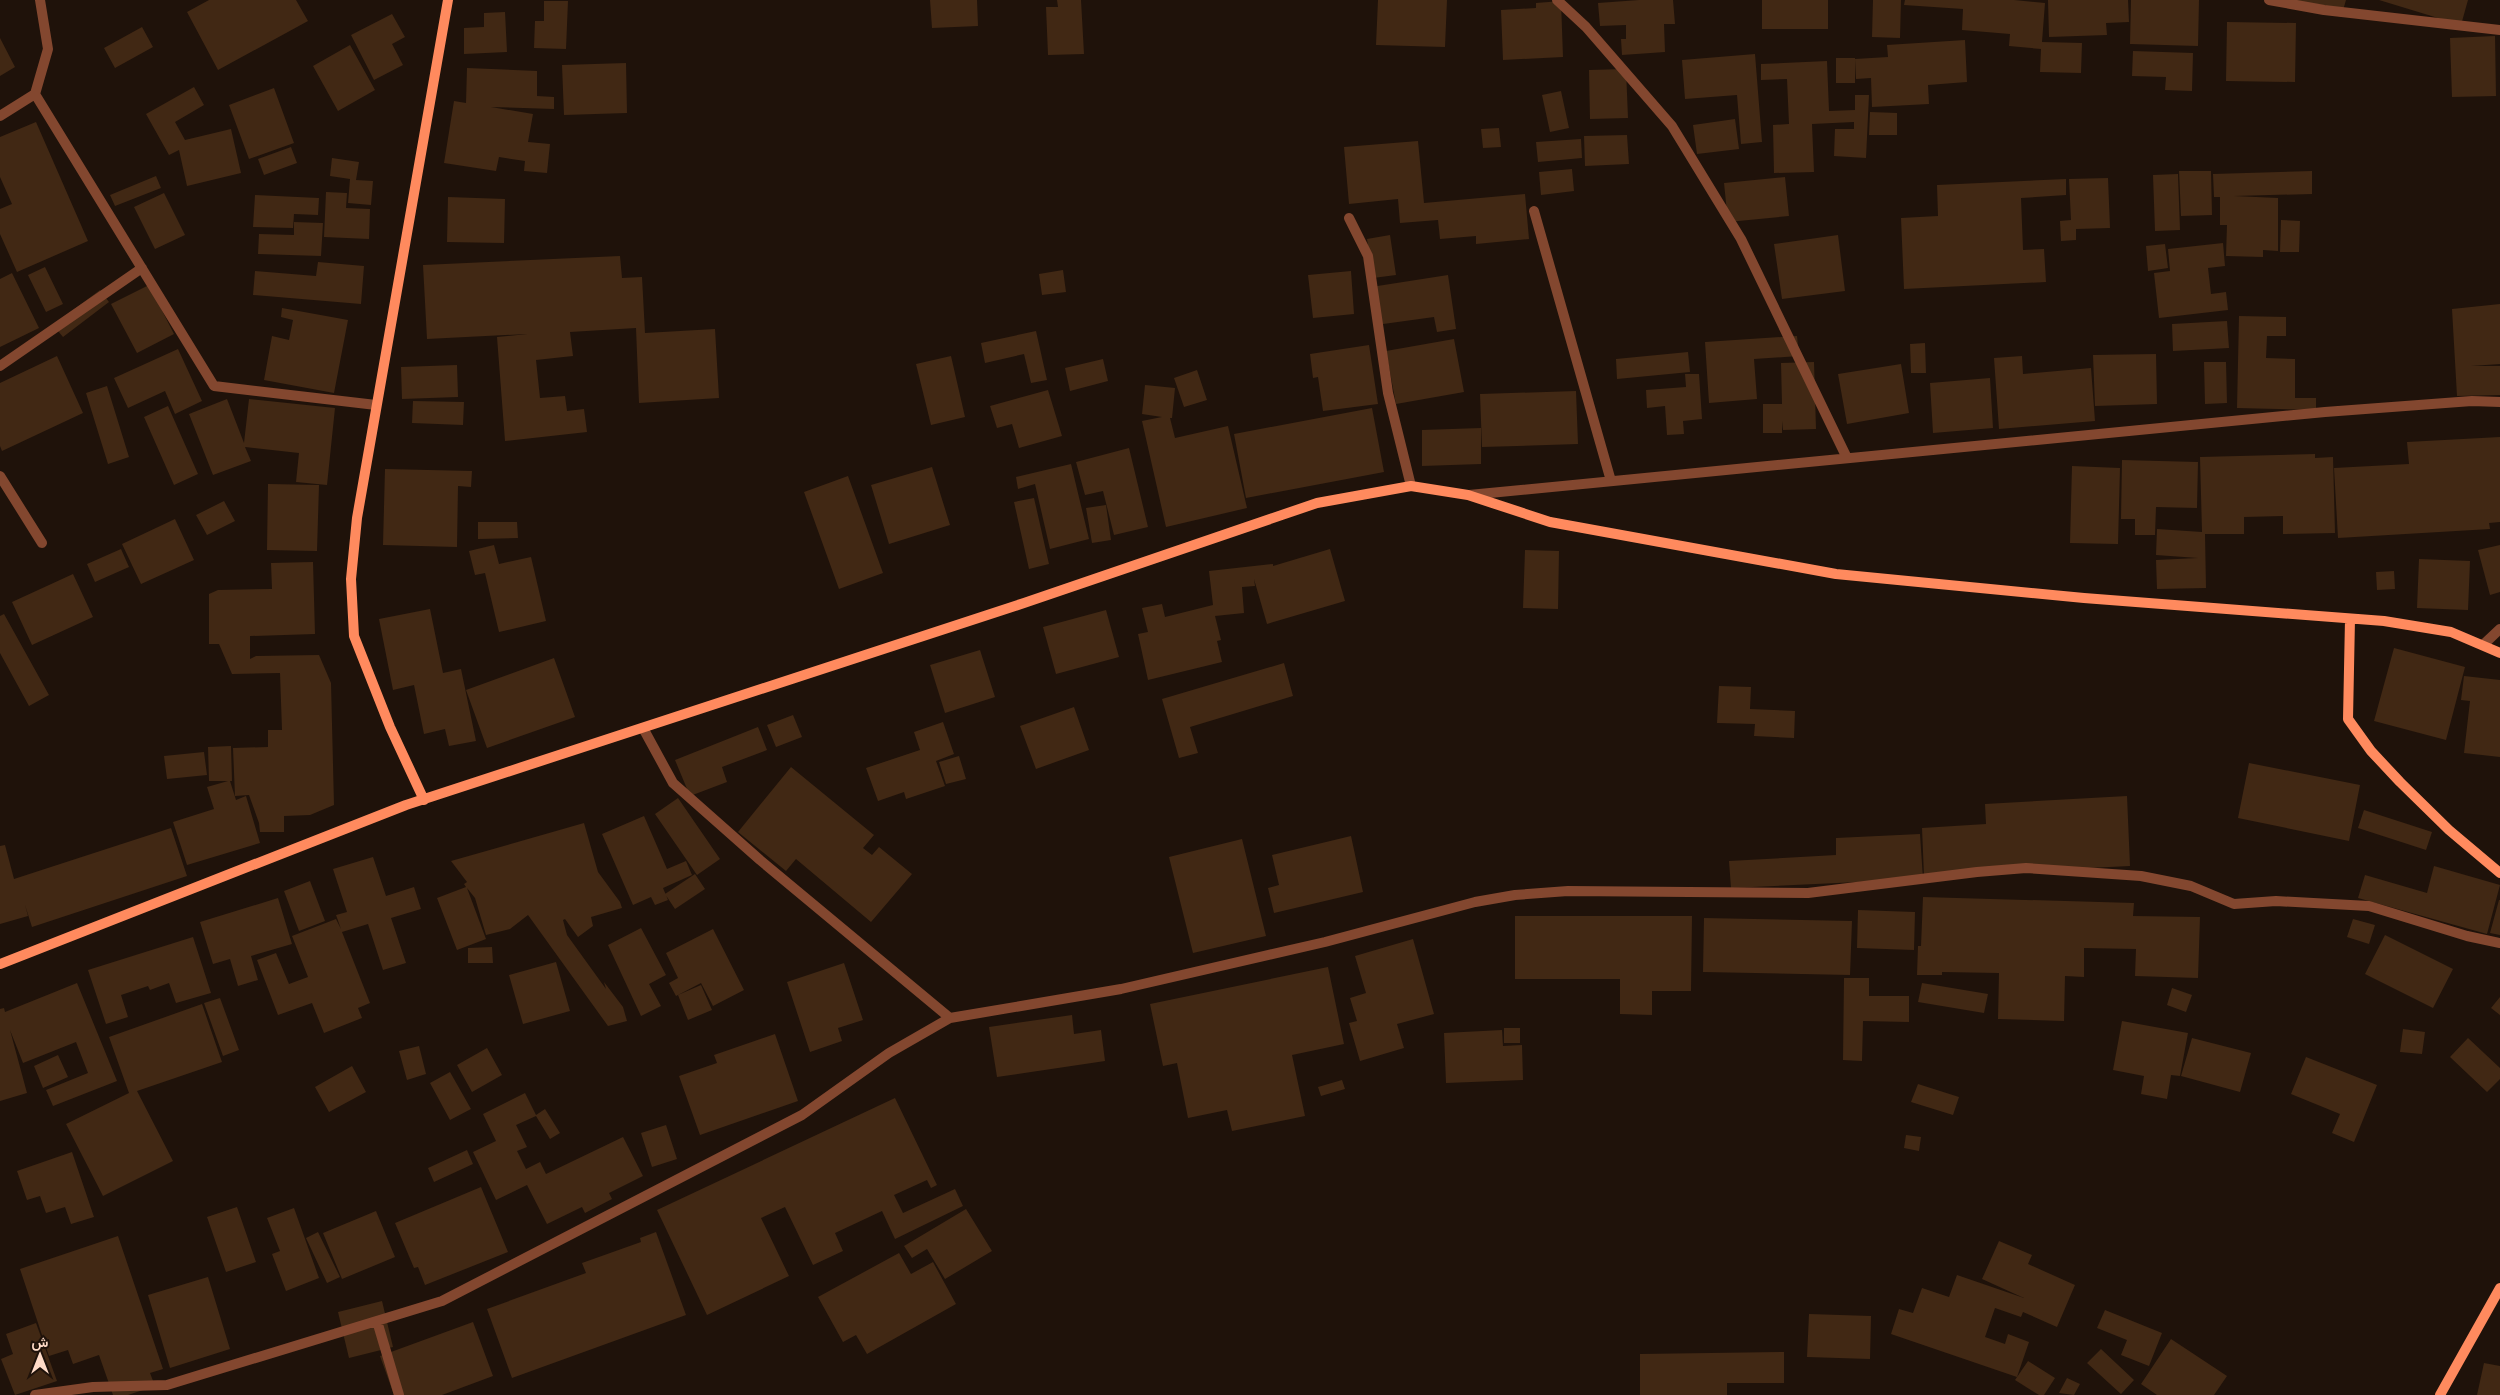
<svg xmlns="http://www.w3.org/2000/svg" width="2500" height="1395" font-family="'Noto Sans',Vazirmatn,sans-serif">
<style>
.building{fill:#412814}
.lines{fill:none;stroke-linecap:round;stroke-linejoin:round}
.street{stroke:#83472f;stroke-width:10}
.secondary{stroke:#ff8a5e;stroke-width:10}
</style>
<rect width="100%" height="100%" fill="#1f120a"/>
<!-- building -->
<path class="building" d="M209,0H296L308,21L218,70L187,12Z
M930,0H977L978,26L932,28Z
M1057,0H1081L1084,54L1048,55L1046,7H1058Z
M1378,0H1447L1445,47L1376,45Z
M1639,0H1673L1675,24H1664L1665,52L1622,55L1621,39H1626V25L1600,26L1598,3Z
M1762,0H1828V29H1762Z
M1873,0H1901L1900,38L1872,37Z
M1905,0H2014L2045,3L2042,42L2082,43L2081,73L2040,72L2041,49L2009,46L2010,34L1962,30L1963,9L1904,5Z
M2048,0H2128L2129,22L2106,23L2107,35L2049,37Z
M2131,0H2199L2198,46L2130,44Z
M2286,0H2346L2341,17Z
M2379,0H2468L2461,25Z
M544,1H568L566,49L534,48L535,21H544Z
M1561,1L1563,57L1503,60L1501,10L1536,8V3Z
M505,12L507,52L464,54V28L484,27V13Z
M392,14L405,37L392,44L403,65L374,80L351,35Z
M2227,22L2296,23L2295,82L2226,81Z
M142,27L153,47L115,68L104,48Z
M2495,36L2496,96L2452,97L2450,38Z
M0,38L15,67L0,76Z
M1965,40L1967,82L1928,85L1929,104L1872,107L1871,78L1856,79L1855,59L1888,57L1887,45Z
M350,45L375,90L338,111L313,66Z
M2133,51L2193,53L2192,91L2165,90L2166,77L2132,76Z
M1755,54L1762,142L1741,144L1737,95L1685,99L1682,60Z
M1836,58H1855V83H1836Z
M1827,61L1829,111L1855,110V95H1869L1866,158L1834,156L1835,129H1854V122L1812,124L1814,172L1774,173L1773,125L1789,124L1787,79L1761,80V64Z
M626,63L627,113L564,115L562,65Z
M467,68L537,71V96L554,97V109L491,107L533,114L528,142L550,144L547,173L524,171L525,161L499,157L496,171L444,163L454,101L466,103Z
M1626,69L1628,118L1590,119L1589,70Z
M194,87L204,105L175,122L185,140L231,129L241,173L187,186L179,150L169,155L146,114Z
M274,88L294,143L249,159L229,105Z
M1561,91L1569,128L1550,132L1542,95Z
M1870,112L1897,113V135H1869Z
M1735,119L1739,149L1697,154L1693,125Z
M36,122L88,241L17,272L0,234V209L12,204L0,177V137Z
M1499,128L1501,147L1483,148L1481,129Z
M1627,135L1629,164L1585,166L1584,136Z
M1581,139L1582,158L1538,162L1536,142Z
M1418,141L1424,203L1525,194L1529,239L1476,244V236L1440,239L1438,220L1400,223L1398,199L1349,204L1344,147Z
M291,147L297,163L264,175L258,159Z
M332,158L359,162L356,180L373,181L371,205L348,203L350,179L330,176Z
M1572,169L1574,191L1541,195L1539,172Z
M2179,171H2211L2212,215L2181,216Z
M2312,171V194L2234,196L2278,198V251L2263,250V257L2226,256L2227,225H2220V197H2214L2213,174Z
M2178,174L2180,230L2155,231L2153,175Z
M156,176L161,188L115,206L110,195Z
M1785,177L1789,216L1728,222L1724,183Z
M2108,178L2110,228L2076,229V240L2061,241L2060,221L2071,220L2069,179Z
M2066,179V195L2021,198L2023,250L2044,249L2046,282L1904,289L1901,218L1938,216L1937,185Z
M326,192L347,193L346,208L370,209L369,239L324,237Z
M164,193L185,235L155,249L134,207Z
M255,195L319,198L318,215L294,214L293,228L253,227Z
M448,197L505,199L504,243L447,242Z
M2281,220L2300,221L2299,252H2280Z
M294,222L323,223L321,256L258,254L259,234L294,235Z
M1390,235L1396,275L1373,278L1367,239Z
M1838,235L1845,291L1782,299L1774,244Z
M2223,243L2225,266L2208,268L2211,294L2226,292L2228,310L2159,318L2154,273L2170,271L2168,249Z
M2165,244L2168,268L2148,271L2146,246Z
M620,256L622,278L642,277L645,333L715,329L719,398L639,403L636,328L570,332L573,356L536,360L540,398L565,396L567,411L584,409L587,432L505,441L497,337L527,334L427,339L423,265Z
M318,262L364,266L361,304L253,295L255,271L316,276Z
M45,267L63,304L46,312L28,275Z
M1063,270L1066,292L1042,295L1039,274Z
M1351,271L1354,314L1313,318L1308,275Z
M12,273L39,328L0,347V279Z
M1448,275L1456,329L1437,332L1434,317L1376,325L1371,287Z
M149,285L174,334L137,353L111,304Z
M100,290L109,302L63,337L53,325Z
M2500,304V364L2471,366H2500V395L2457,396L2452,309Z
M282,308L348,320L334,393L264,380L272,336L289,340L293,320L281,317Z
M2239,316L2286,317V336H2267L2266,358L2295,359V398H2316V410L2237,408Z
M2227,321L2229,348L2173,351L2172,324Z
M1036,331L1047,380L1031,383L1024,354L985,363L981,343Z
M1797,336L1799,356L1754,359L1757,399L1709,403L1705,342Z
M1454,339L1464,392L1396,404L1386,351Z
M1925,343L1926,373H1911L1910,344Z
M1369,345L1378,404L1323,411L1318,377L1313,378L1310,354Z
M178,349L202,401L175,414L165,391L128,408L114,378Z
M1688,352L1690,372L1617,379L1616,359Z
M2156,354L2157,404L2095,406L2093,355Z
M57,356L83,413L2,451L0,446V383Z
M951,356L965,417L931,425L916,364Z
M2022,356L2023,374L2091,368L2095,421L1999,429L1994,358Z
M1103,359L1108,381L1070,391L1065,368Z
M1814,362L1816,429L1783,430L1782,421V433H1763V404H1782L1781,363Z
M2204,362H2226L2227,403L2205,404Z
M1901,364L1909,413L1847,424L1838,374Z
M457,365L458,397L402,399L401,367Z
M1197,370L1207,400L1184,407L1174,378Z
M1685,374H1699L1702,419L1683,421L1684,434L1667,435L1665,406L1647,408L1646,390L1686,387Z
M1990,378L1993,428L1933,433L1930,383Z
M1145,385L1175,388L1172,418H1170L1175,438L1228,426L1247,508L1166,527L1142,421L1162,417L1142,414Z
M107,386L129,457L108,464L86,393Z
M1048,390L1062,436L1019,448L1012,424L997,428L990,406Z
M1576,391L1578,444L1482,447L1480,394Z
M227,399L244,443L249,399L335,408L327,485L296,482L299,453L245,447L251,461L213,475L189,414Z
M413,401L464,402L463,425L412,423Z
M168,406L198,474L174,485L144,417Z
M1372,408L1384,472L1246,498L1234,434Z
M1481,428V464L1422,466V430Z
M2500,437V522L2489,523L2490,529L2338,538L2334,468L2409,464L2407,442Z
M1129,448L1148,527L1114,535L1103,491L1085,495L1076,462Z
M2315,454V458L2333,457L2335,533L2283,534V516L2244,517V534H2205L2206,588L2157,589L2156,560L2198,558L2156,555L2157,529L2202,532L2200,457Z
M2122,460L2198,462L2197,508L2156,507L2155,535H2135V519H2121Z
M1071,464L1089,539L1050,549L1035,484L1018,489L1016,477Z
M2072,466L2120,468L2118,544L2070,543Z
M932,467L950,525L889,544L871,485Z
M385,469L472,471L471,487L458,486L457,547L383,545Z
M848,476L883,573L839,589L804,492Z
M268,484L319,485L317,551L267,550Z
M1034,498L1049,564L1029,569L1014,502Z
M224,501L235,521L207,535L196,515Z
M1106,505L1111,540L1092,543L1086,508Z
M175,519L194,560L141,584L122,544Z
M478,522H517L518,538L478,539Z
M494,545L499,564L531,557L546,621L499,632L485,573L475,575L469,551Z
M2500,545V592L2490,595L2478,550Z
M121,549L129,567L95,582L87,564Z
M1330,549L1345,601L1267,624L1254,579L1255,586L1242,587L1244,613L1215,616L1221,640L1217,641L1222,662L1148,680L1138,634L1148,632L1142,608L1162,604L1165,617L1213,605L1209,571L1273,564V566Z
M1525,550L1559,551L1558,609L1523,608Z
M2419,559L2470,561L2468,610L2417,608Z
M313,562L315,634L250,636V659L256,656L319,655L331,683L334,805L310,815L284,816V832H260L259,823L249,795L235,796L233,748L268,747V730H282L280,673L232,674L219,644H209V594L218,590L272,589L271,563Z
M2394,571L2395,589L2377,590L2376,572Z
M73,574L93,617L32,645L12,602Z
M430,609L443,673L461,669L476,741L449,746L445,729L424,734L414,685L393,690L379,619Z
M1106,610L1119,657L1056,674L1043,627Z
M4,614L49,695L29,706L0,653V616Z
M2394,648L2465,667L2446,740L2374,721Z
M980,650L995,697L945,713L930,665Z
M554,658L575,717L487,748L466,690Z
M1284,663L1293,696L1190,727L1198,753L1179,758L1162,699Z
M2464,676L2500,680V757L2464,753L2470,701L2461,700Z
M1719,686L1751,687L1750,709L1795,711L1794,738L1754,736L1755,724L1717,723Z
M1074,707L1089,750L1036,769L1020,726Z
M793,715L802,737L776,747L767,725Z
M943,722L954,754L936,761L945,786L906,799L904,792L878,801L866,768L920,750L914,732Z
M758,727L767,750L722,767L727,782L690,796L675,760Z
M231,746L232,781H230L236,800L246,796L260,843L187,865L173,822L214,809L207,787L228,781H209L208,747Z
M204,752L207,775L167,779L164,756Z
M959,756L966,779L946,784L939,762Z
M2249,763L2360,785L2349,841L2238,818Z
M791,767L874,835L863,848L872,855L879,847L912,874L871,922L796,859L786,871L738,832Z
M2127,796L2130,866L1924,876L1922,828L1986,824L1985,804Z
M678,798L720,859L697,875L655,814Z
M2364,810L2432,832L2426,850L2358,828Z
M644,816L667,869L686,861L692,875L663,888L668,900L655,905L651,897L633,905L602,834Z
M584,823L598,872L620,902L622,908L591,917L593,926L578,937L565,919L563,920L567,935L606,989L604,982L623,1007L627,1021L608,1026L528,915L510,929L486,935L475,898L467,888L486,939L457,950L437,898L466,887L464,884L467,882L451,861Z
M171,828L187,876L32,927L25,905L28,916L0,924V846L5,845L14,879Z
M1920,834L1923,879L1731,888L1729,861L1836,855V838Z
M1351,836L1363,892L1274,913L1268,888L1279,885L1272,855Z
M1242,839L1266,936L1193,953L1169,857Z
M373,857L386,896L414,887L421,909L391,918L406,963L383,970L368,924L342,932L370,1003L358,1008L362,1018L324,1033L312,1003L278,1015L257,960L276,953L289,984L308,977L292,936L336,919L341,929L336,915L347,912L333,869Z
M2434,866L2500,885L2487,934L2358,898L2365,875L2427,893Z
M695,874L705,889L675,909L665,894Z
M310,881L325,921L299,931L284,891Z
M1923,897L2134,903L2133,916L2200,917L2198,978L2135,976L2136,949L2084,948V977L2065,976L2064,1021L1998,1019L1999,973L1942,972V975H1917L1918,946H1921Z
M278,898L292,944L251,956L258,980L238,986L230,959L213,964L200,922Z
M2499,900H2500V935L2490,933Z
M1858,910L1915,912L1914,950L1857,948Z
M1515,916H1692L1691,991H1652V1015L1620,1014V979H1515Z
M1704,918L1852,921L1850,975L1703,972Z
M2353,919L2375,925L2369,944L2347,937Z
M641,928L666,975L649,984L661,1006L641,1016L608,945Z
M713,929L744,990L713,1006L701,983L676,996L669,983L678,978L666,953Z
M2385,935L2453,969L2433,1008L2365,974Z
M193,937L211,993L176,1003L169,983L150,990L148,986L121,995L128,1017L106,1024L88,970Z
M1413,939L1434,1014L1397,1024L1404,1048L1360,1061L1349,1023L1357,1021L1350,998L1366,993L1355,956Z
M492,947L493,963H468V948Z
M556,962L570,1011L523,1024L509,975Z
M844,963L863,1020L838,1028L842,1041L810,1052L787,982Z
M1328,967L1344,1044L1292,1055L1305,1116L1232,1131L1227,1110L1188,1118L1177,1063L1163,1066L1150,1004Z
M1844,978H1869V996H1909V1022L1863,1021L1862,1061L1843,1060Z
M77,983L117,1081L53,1106L46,1090L88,1073L76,1042L23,1063L10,1030L27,1093L0,1101V1009L4,1008L5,1012Z
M1922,983L1988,994L1984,1013L1918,1002Z
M701,985L712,1010L688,1020L678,995Z
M2172,988L2192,995L2186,1012L2167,1005Z
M2500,997V1015L2491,1008Z
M220,998L239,1050L223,1056L204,1003Z
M202,1004L222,1062L137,1091L173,1161L103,1196L66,1124L129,1093L109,1037Z
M1072,1015L1074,1034L1101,1030L1105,1061L997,1077L989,1027Z
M2122,1021L2188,1033L2180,1076L2171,1075L2167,1099L2141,1094L2144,1076L2113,1070Z
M1504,1028H1520V1043H1504Z
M2403,1029L2425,1032L2422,1054L2400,1052Z
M1502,1030L1503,1046L1522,1045L1523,1080L1446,1083L1444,1033Z
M775,1034L798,1101L700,1135L679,1076L717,1063L714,1055Z
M2192,1038L2251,1053L2240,1092L2181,1076Z
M2468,1038L2500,1068V1079L2487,1092L2450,1057Z
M419,1046L426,1074L407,1080L399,1051Z
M487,1048L502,1075L472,1092L457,1065Z
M58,1055L68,1077L43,1088L34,1066Z
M2306,1057L2377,1085L2354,1142L2332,1133L2340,1114L2291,1094Z
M352,1066L366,1092L329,1112L315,1087Z
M450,1072L471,1109L450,1120L430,1083Z
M1342,1080L1345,1089L1321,1096L1318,1087Z
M1918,1084L1959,1097L1953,1115L1911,1102Z
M525,1093L536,1115L545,1109L560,1133L550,1139L536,1116L516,1125L527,1147L517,1151L526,1169L540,1162L546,1174L623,1137L643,1176L609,1193L612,1199L585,1213L582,1207L547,1224L527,1185L496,1200L473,1152L496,1141L483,1114Z
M895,1098L937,1185L931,1188L927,1180L894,1195L903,1213L955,1189L963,1206L895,1239L882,1211L835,1233L843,1251L813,1265L785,1207L761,1218L789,1276L707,1315L657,1210Z
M666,1125L677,1159L652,1167L641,1133Z
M1906,1135L1921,1137L1919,1151L1904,1148Z
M467,1150L473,1164L434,1182L428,1168Z
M72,1152L94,1217L71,1224L65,1207L46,1213L40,1196L27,1200L17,1171Z
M481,1187L508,1252L425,1285L418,1267L414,1268L395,1223Z
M237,1207L256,1262L226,1272L207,1217Z
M294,1208L319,1278L286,1291L272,1254L280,1251L267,1218Z
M966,1209L992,1251L945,1279L927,1249L912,1258L904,1246Z
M376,1211L395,1257L342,1279L323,1233Z
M318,1232L340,1277L327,1283L306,1238Z
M656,1232L686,1315L512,1378L487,1309L586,1273L582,1263L641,1242L640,1238Z
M118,1236L163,1369L150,1373L155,1386L128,1395H113L99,1355L73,1364L68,1350L49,1356L20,1269Z
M1999,1241L2032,1255L2028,1264L2075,1285L2057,1327L2023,1312L2021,1317L1995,1308L1985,1337L2005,1344L2008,1334L2029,1342L2017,1377L1891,1334L1899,1309L1913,1313L1922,1288L1949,1297L1957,1275L2024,1298L1982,1279Z
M899,1253L911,1274L933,1262L956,1304L867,1354L856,1335L843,1342L818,1297Z
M208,1277L230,1349L170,1368L148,1295Z
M382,1301L393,1347L349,1358L338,1312Z
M2105,1310L2162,1333L2149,1366L2121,1355L2127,1340L2097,1328Z
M1809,1314L1871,1316L1870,1359L1807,1357Z
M473,1322L493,1376L442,1395H394L380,1356Z
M36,1323L57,1381L15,1395L1,1359L13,1354L6,1334Z
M2171,1339L2227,1376L2214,1395H2157L2141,1384Z
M2101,1349L2134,1380L2121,1394L2087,1363Z
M1784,1352V1383H1727V1395H1640V1354Z
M2028,1361L2055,1378L2044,1395H2039L2015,1380Z
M2484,1363L2500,1366V1395H2477Z
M2067,1378L2080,1384L2074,1395L2059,1393Z"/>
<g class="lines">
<!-- street -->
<path class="street" d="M1557,0L1586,27L1672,126L1741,239L1847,458
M2269,0L2324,10L2500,30
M35,94L214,386L376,405
M0,116L35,94L48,49L40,0
M1534,211L1611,481
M1349,218L1368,256L1388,393L1411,486
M0,366L142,268
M0,476L42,543
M1469,495L2325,412L2472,401L2500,402
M2483,645L2500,629
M950,1018L1121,989L1325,942L1475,902L1515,895L1568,891L1808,893L1977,872L2026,868L2141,876L2191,886L2234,904L2276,901L2369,906L2467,936L2500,943
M377,1321L399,1395
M35,1395L93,1387L167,1385L442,1301L802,1115L889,1053L950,1018L760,860L673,783L643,728"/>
<!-- secondary -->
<path class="secondary" d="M2350,619L2348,719L2371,751L2400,782L2449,830L2500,873
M424,800L390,727L354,636L351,579L357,518L448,0
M0,964L406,805L1024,603L1317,503L1411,486L1468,495L1550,522L1836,574L2084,598L2384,621L2451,632L2500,653
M2440,1395L2500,1288"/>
</g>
<!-- north arrow -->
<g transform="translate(40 1355)" stroke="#1f120a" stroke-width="4" paint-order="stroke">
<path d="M0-4L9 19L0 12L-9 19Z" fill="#ffdbc7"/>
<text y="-8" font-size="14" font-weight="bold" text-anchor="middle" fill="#ffdbc7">ش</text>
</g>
</svg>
